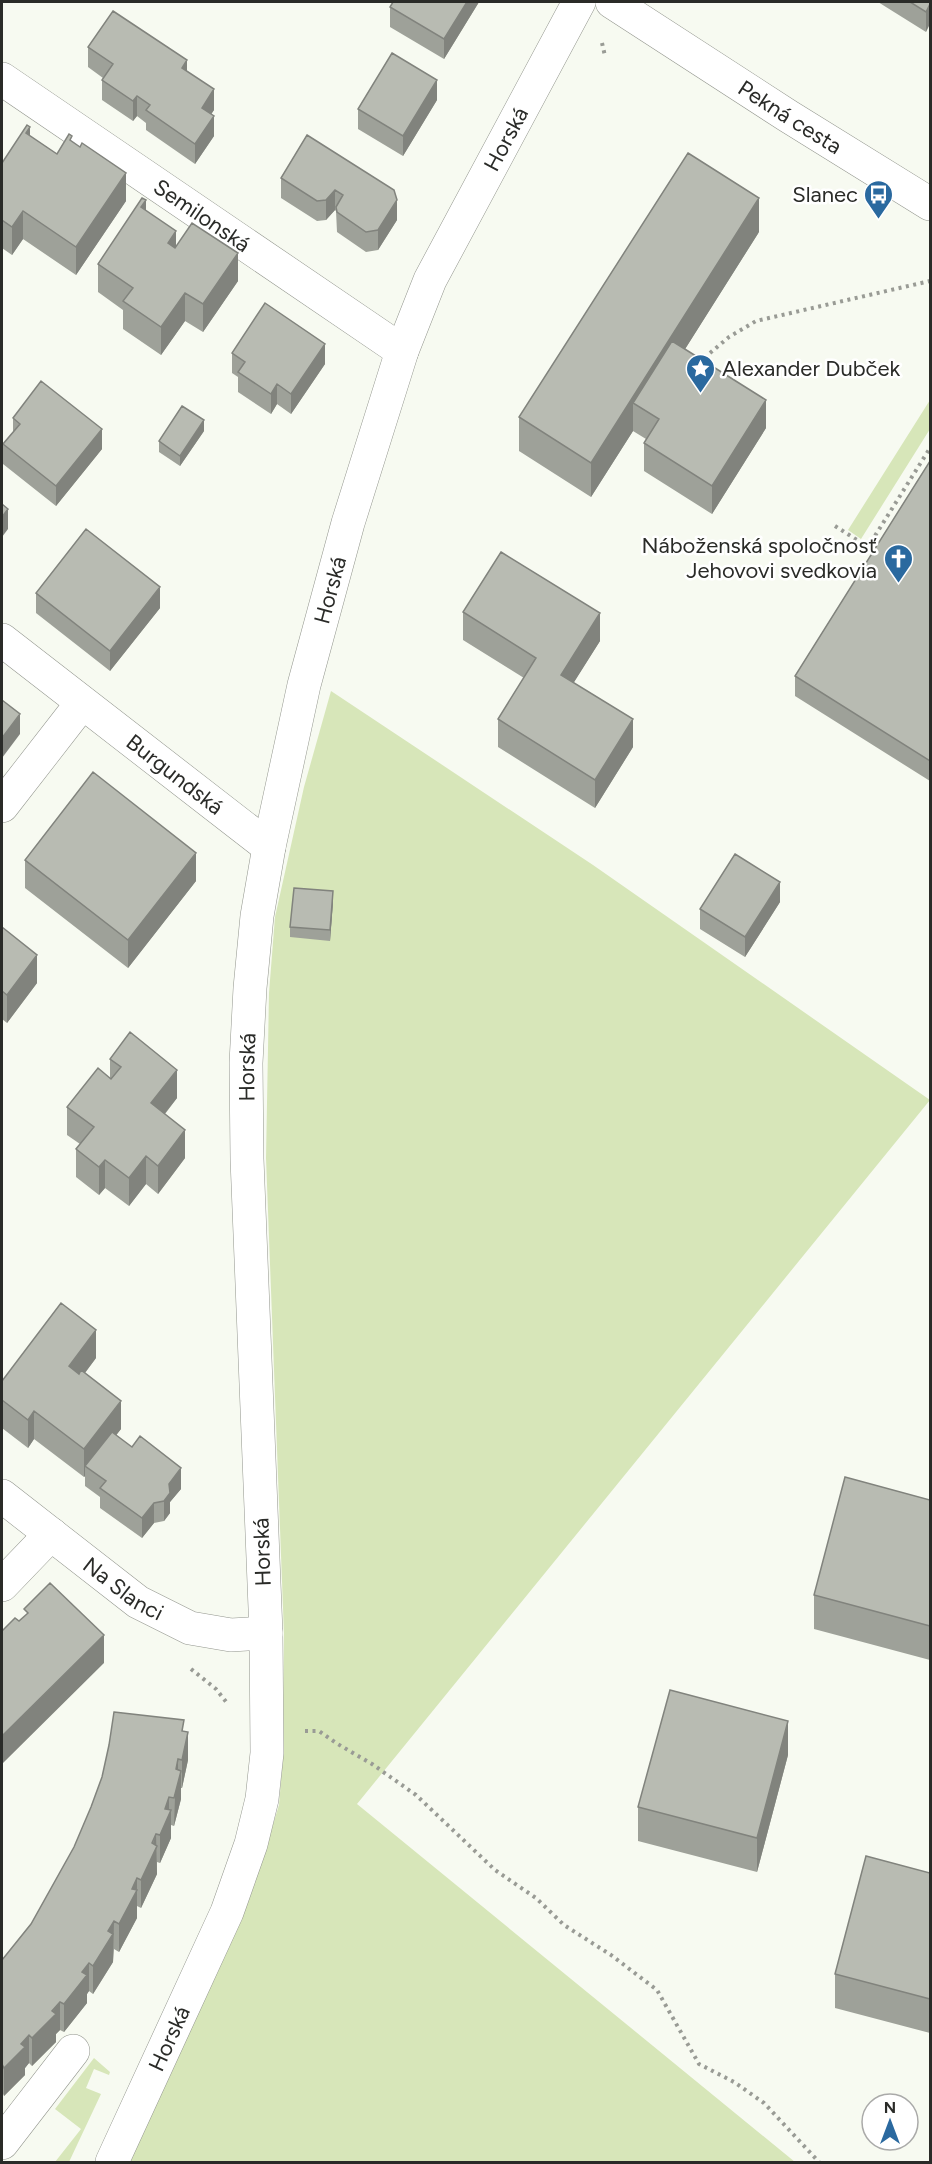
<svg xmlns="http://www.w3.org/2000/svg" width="932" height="2164" font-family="Figtree,sans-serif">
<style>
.green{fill:#d7e6b9}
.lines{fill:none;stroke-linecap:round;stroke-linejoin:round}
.minor-casing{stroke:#93968e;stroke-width:34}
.path{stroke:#999b95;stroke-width:4;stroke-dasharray:3 4.5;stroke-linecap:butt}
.minor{stroke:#fff;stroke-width:33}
.wall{fill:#9ea199}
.shaded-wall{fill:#81837d}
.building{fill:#b8bbb2;stroke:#81837d;stroke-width:1.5}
.labels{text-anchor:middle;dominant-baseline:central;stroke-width:5;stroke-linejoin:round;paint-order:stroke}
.street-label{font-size:22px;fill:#2a2b28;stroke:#fff}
.poi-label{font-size:22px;fill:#2a2b28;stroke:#fff;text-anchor:end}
</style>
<rect width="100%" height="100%" fill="#f7faf1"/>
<!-- green -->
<path class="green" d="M930,400V429L861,539L848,530Z
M331,691L593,865L930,1100L357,1804L795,2162H129L241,1917L256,1879L279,1805L283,1756L284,1634L266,1158L269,993L275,917L304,787Z
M94,2058L110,2072L109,2075L94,2069L86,2088L101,2094L69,2162H55L81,2129L55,2109Z"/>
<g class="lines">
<defs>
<g id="minor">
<path id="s1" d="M612,2L788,116L930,204"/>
<path id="s2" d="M2,79L402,351"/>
<path id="s3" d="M2,640L269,847"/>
<path d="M2,806L82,703"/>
<path id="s4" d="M2,1496L138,1602L190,1628L231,1635L266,1633"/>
<path d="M2,1585L51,1534"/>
<path d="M2,2143L73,2051"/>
<path id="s5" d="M112,2162L227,1912L251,1844L262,1799L267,1753L266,1633L247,1159L246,1063L250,988L257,916L269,847L304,685L348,523L402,351L430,280L579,2"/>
</g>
</defs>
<!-- minor casing -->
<use href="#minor" class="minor-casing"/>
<!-- path -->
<path class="path" d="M602,43L605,56
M710,353L729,337L756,321L930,281
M835,526L868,547L930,448
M191,1669L216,1689L227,1703
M305,1731H319L336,1743L372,1764L416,1795L495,1870L536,1898L564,1925L611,1955L657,1990L699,2064L734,2082L764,2103L819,2162"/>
<!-- minor -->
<use href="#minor" class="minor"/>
</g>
<!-- wall -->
<path class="wall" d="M479,2L444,59L390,27V7Z
M878,2H930L926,32Z
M88,47L187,71L214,110L211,114L214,136L195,164L146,130V123L137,116L133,121L102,100V80L103,78L88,67Z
M437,100L403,156L358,129V109Z
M307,135L397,220L378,250L366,252L337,232L336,211L335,210L326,220L317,221L281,198V178Z
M30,136L57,154L72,142L126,201L76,275L23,239L12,255L2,248V163Z
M146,211L176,246L238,281L203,332L185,321L161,355L123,329V310L98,292V264Z
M759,232L685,349L766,428L712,514L644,471V443L646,439L633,431L591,497L519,451V417Z
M232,353L325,364L291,414L277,404L271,414L238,392V377L232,373Z
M13,418L102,449L56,506L3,464V444L13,432Z
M204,431L180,466L159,452V441Z
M930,461V781L795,696V676Z
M36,593L160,608L110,671L36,613Z
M463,612L600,641L573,683L633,747L595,808L498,747V719L524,678L463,640Z
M25,860L196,881L128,968L25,888Z
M333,902L330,941L290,937V927Z
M780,902L745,957L700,929V909Z
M2,927L37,983L7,1023L2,1019Z
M110,1059L177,1098L165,1114L185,1158L158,1194L146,1184L129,1206L105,1188L99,1195L76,1177V1149L80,1144L67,1135V1107L110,1078Z
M96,1358L85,1373L121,1429L116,1435L181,1489L170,1502V1513L164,1521L154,1523L142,1538L100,1508V1497L85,1486V1476L84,1477L34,1439L28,1448L2,1428V1381Z
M930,1500V1660L814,1629V1595Z
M184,1732L188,1760L182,1788H181V1799L174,1826L171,1825V1838L160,1863L157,1862V1874L141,1908L137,1906V1918L119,1952L114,1949L113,1962L93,1994L89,1991L87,1994V2003L64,2032L60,2030L56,2034V2042L32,2066L29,2063L25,2068V2075L4,2096L2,2092V1960Z
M788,1755L757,1872L638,1841V1807Z
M930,1873V2033L835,2008V1974Z"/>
<!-- shaded-wall -->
<path class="shaded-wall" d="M467,2H479L444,59V39Z
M930,4V24L926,32V12Z
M187,60V80L182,68Z
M437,80V100L403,156V136Z
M214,89V110L202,128V108Z
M137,96V116L133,121V101Z
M214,116V136L195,164V144Z
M30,127V155L26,133Z
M126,173V201L76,275V247Z
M335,190V210L326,220V200Z
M759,198V232L646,411L633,403V431L591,497V463Z
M146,200V228L141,207Z
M397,200V220L378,250V230Z
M23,211V239L12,255V227Z
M176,231V259L168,243Z
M238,253V281L203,332V304Z
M185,293V321L161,355V327Z
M325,344V364L291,414V394Z
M277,384V404L271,414V394Z
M766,400V428L712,514V486Z
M204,420V431L180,466V456Z
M102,429V449L56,506V486Z
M8,509V529L2,537V517Z
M160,587V608L110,671V651Z
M600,613V641L561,703V675Z
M20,714V734L2,758V738Z
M633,719V747L595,808V780Z
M196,853V881L128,968V940Z
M780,882V902L745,957V937Z
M333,891V902L330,941V930Z
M37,955V983L7,1023V995Z
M177,1070V1098L151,1131V1103Z
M185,1130V1158L158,1194V1166Z
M146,1156V1184L129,1206V1178Z
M105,1160V1188L99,1195V1167Z
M96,1330V1358L69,1394V1366Z
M121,1401V1429L90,1469L85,1466V1476L84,1477V1449Z
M34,1411V1439L28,1448V1420Z
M181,1468V1489L170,1502V1513L164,1521V1501L169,1484Z
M154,1503V1523L142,1538V1518Z
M104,1635V1663L2,1764V1736Z
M788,1721V1755L757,1872V1838Z
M188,1732V1760L182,1788V1760Z
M178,1759V1782L181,1771V1799L174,1826L176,1769Z
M169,1797V1813L171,1810V1838L160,1863V1835L165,1809Z
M156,1834L157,1874L141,1908V1880Z
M137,1878V1918L119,1952V1924L132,1889Z
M114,1921L113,1962L93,1994V1966L108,1931Z
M89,1963V1991L87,1994V2003L64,2032V2004L82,1972Z
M60,2002V2030L56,2034V2042L32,2066V2038Z
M29,2035V2063L25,2068V2075L4,2096V2068L21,2044Z"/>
<!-- building -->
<path class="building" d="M393,2H467L444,39L390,7Z
M910,2H930V4L926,12Z
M113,11L187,60L182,68L214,89L202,108L214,116L195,144L146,110L150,105L137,96L133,101L102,80L113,64L88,47Z
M392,53L437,80L403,136L358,109Z
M27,125L30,127L26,133L57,154L69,134L72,136L70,140L80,147L82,143L126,173L76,247L23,211L12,227L2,220V163Z
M307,135L394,190L397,200L378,230L366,232L337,212L336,207L343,195L335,190L326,200L317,201L281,178Z
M688,153L759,198L591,463L519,417Z
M142,198L146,200L141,207L176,231L168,243L175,248L192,223L238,253L203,304L185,293L161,327L123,301L133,288L98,264Z
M265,303L325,344L291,394L277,384L271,394L238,372L245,362L232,353Z
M672,341L766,400L712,486L644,443L659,419L633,403Z
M41,381L102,429L56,486L3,444L20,424L13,418Z
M182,406L204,420L180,456L159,441Z
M930,461V761L795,676Z
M2,504L8,509L2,517Z
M86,529L160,587L110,651L36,593Z
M501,552L600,613L561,675L633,719L595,780L498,719L536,658L463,612Z
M2,700L20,714L2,738Z
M93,772L196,853L128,940L25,860Z
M735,854L780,882L745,937L700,909Z
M294,888L333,891L330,930L290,927Z
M2,927L37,955L7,995L2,991Z
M130,1032L177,1070L151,1103L185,1130L158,1166L146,1156L129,1178L105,1160L99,1167L76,1149L94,1127L67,1107L98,1068L111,1079L121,1067L110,1059Z
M61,1303L96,1330L69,1366L79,1374L81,1370L121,1401L84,1449L34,1411L28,1420L2,1400V1381Z
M112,1432L132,1447L140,1436L181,1468L169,1484L170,1493L164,1501L154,1503L142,1518L100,1488L106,1481L85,1466Z
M845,1477L930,1500V1626L814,1595Z
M50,1583L104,1635L2,1736V1631L15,1618L19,1621L28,1613L24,1609Z
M670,1690L788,1721L757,1838L638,1807Z
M114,1712L184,1720L182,1731L188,1732L182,1760L178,1759L176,1769L181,1771L174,1798L169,1797L165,1809L171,1810L160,1835L156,1834L152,1843L157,1846L141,1880L137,1878L132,1889L137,1890L119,1924L114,1921L108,1931L113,1934L93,1966L89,1963L82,1972L87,1975L64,2004L60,2002L52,2011L56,2014L32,2038L29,2035L21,2044L25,2047L4,2068L2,2064V1960L31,1924L74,1847L91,1807L102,1777L109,1745Z
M866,1856L930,1873V1999L835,1974Z"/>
<!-- icons -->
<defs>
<symbol id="bus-pin" viewBox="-11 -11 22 30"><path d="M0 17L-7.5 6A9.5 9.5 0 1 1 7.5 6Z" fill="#2a699f" stroke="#fff"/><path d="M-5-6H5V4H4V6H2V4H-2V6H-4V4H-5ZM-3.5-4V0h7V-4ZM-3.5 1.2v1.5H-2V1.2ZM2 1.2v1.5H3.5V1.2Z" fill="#fff"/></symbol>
<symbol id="sight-pin" viewBox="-11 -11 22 30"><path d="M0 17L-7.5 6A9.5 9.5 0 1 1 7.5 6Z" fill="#2a699f" stroke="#fff"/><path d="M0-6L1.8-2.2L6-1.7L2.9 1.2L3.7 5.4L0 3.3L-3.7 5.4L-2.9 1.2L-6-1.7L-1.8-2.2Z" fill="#fff"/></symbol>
<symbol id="church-pin" viewBox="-11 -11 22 30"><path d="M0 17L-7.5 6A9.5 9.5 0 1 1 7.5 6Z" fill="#2a699f" stroke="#fff"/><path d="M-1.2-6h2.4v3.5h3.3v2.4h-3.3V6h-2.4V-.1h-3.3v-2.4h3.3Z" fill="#fff"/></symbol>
</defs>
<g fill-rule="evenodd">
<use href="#bus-pin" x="862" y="178" width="33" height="45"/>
<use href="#sight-pin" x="684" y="352" width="33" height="45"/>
<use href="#church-pin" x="882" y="542" width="33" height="45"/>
</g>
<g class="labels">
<!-- street labels -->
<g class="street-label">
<text stroke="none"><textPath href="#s1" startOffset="212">Pekná cesta</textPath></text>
<text stroke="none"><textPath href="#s5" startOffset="2098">Horská</textPath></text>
<text stroke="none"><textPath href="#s2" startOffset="242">Semilonská</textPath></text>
<text stroke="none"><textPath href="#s5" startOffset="1612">Horská</textPath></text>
<text stroke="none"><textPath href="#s3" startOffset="219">Burgundská</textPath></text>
<text stroke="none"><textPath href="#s5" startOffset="1126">Horská</textPath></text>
<text transform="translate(262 1552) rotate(-92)">Horská</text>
<text stroke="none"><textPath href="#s4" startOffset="153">Na Slanci</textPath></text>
<text stroke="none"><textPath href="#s5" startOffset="136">Horská</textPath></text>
</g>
<!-- poi labels -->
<g class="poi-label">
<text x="858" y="194">Slanec</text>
<text x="722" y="368" text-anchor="start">Alexander Dubček</text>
<text x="877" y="545">Náboženská spoločnosť<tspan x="877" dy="25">Jehovovi svedkovia</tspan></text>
</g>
</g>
<!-- border -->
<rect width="932" height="2164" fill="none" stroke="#2a2b28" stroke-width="6"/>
<!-- north arrow -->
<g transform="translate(890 2122)"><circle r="28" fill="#ffffff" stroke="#aaaaa9" stroke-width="1.5"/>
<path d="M0-4.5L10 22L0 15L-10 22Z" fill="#2a699f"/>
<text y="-9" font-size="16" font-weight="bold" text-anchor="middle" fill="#2a2b28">N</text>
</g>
</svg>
